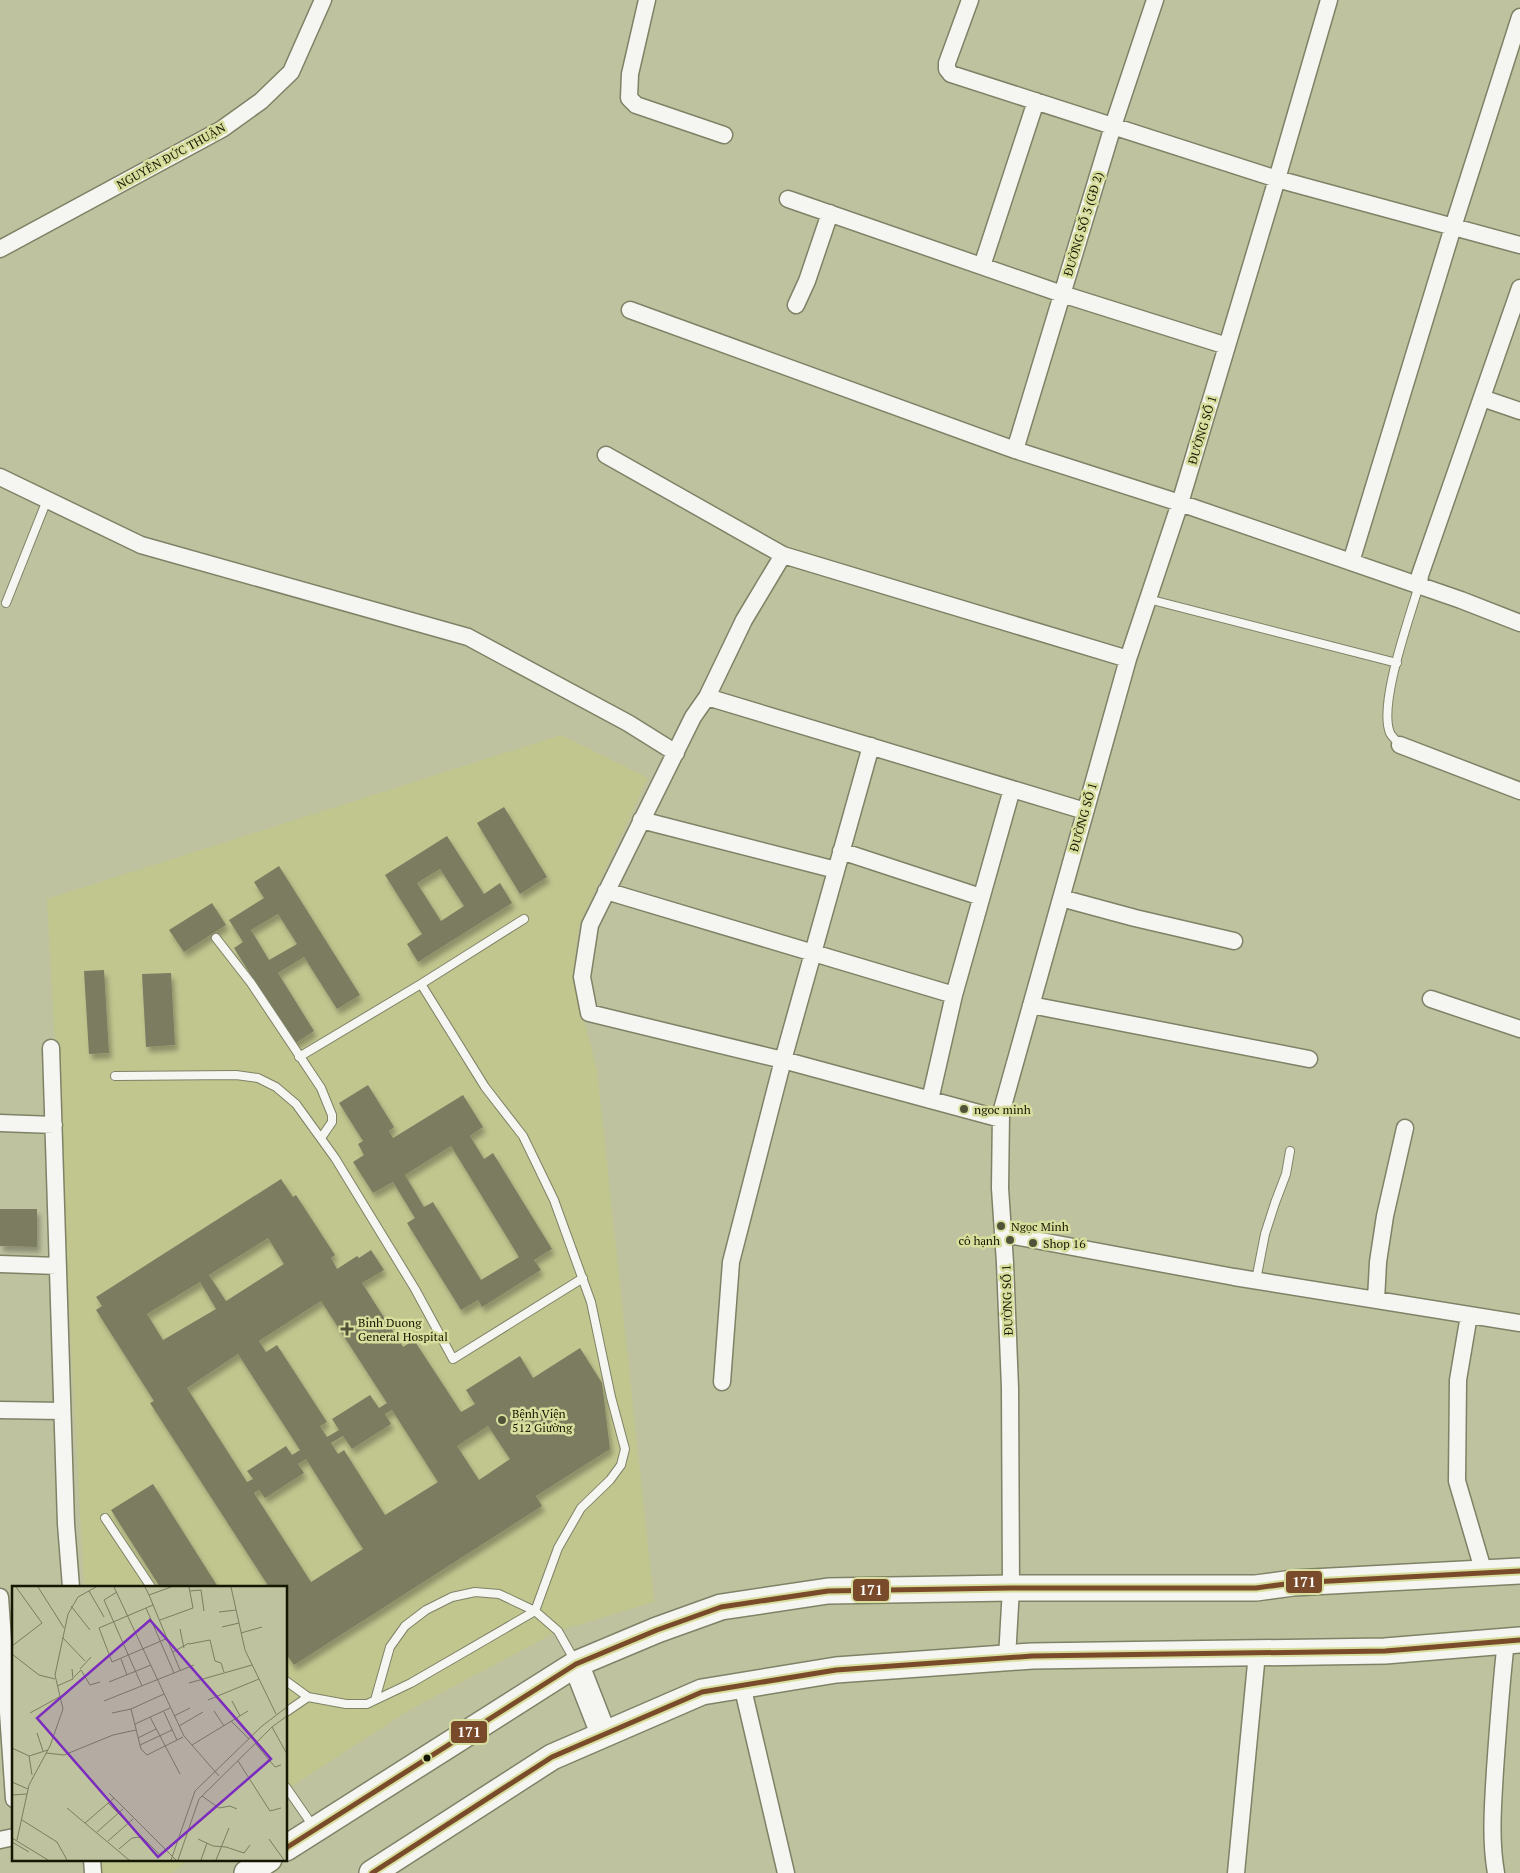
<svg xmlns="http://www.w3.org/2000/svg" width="1520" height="1873" font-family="'PT Serif',serif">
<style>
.built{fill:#c1c58e}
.building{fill:#7b7d61;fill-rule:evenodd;filter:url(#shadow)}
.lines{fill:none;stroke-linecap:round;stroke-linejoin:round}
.lane-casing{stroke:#7f8266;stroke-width:10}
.street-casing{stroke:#7f8266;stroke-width:19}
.primary-casing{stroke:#7f8266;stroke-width:28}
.lane{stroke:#f5f6f1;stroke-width:8}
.street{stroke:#f5f6f1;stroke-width:16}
.primary{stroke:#f5f6f1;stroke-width:25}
.bus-1-casing{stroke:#d8de9d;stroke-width:9}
.bus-1{stroke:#7a4b2a;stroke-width:5}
.poi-dot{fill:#515338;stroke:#d8de9d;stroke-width:2}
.bus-dot{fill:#161701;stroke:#d8de9d;stroke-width:2}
.labels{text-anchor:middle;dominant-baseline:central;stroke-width:5;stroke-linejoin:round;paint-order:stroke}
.street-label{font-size:12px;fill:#161701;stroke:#d8de9d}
.poi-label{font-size:12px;fill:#161701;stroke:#d8de9d;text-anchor:start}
.inset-road{fill:none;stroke:#7b7e60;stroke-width:1}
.view{fill:#7b2cbf;fill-opacity:0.15;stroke:#7b2cbf;stroke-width:2.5}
.inset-edge{fill:none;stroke:#161701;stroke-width:2.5}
.line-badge{stroke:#d8de9d;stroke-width:2}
.badge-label{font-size:14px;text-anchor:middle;font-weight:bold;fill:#fff}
</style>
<defs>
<filter id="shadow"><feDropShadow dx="3" dy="5.5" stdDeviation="2.5" flood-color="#0004"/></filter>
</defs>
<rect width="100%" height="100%" fill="#bfc29f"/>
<!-- built -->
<path class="built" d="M561,735L648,778L579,925L573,977L597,1070L654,1602L558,1631L411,1709L286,1790V1587H84L47,899Z
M98,1859H190L171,1873H99Z"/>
<!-- building -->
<path class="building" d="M504,807L547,877L520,894L477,823Z
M447,836L484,894L500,883L512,903L418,962L407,944L422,934L385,875ZM440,869L464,906L441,921L417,883Z
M279,866L360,995L337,1009L304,957L278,973L314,1031L294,1044L234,948L243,942L229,920L264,898L254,882ZM278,914L297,944L269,960L251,930Z
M212,903L226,925L184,952L169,930Z
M104,970L109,1053L89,1054L84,971Z
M171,973L175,1045L146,1047L142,974Z
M368,1085L394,1127L389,1131L393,1138L463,1095L483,1127L470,1136L484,1159L493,1153L552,1249L534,1260L541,1270L482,1307L478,1300L461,1310L407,1223L415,1218L393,1182L373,1193L353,1162L364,1155L358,1144L363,1141L339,1103ZM451,1146L519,1257L481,1280L433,1202L424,1207L405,1175Z
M281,1179L293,1197L296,1195L335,1255L331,1258L337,1269L357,1256L359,1258L371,1250L384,1270L362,1283L403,1347L414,1340L461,1412L475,1404L466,1390L520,1356L533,1378L580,1348L602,1383L610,1449L536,1496L542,1506L294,1665L286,1654V1619L288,1617L286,1614V1587H269L150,1403L154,1401L96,1310L102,1306L96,1297ZM268,1238L284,1264L226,1301L209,1275ZM200,1282L216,1309L163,1340L147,1314ZM321,1301L387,1403L379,1408L370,1395L332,1419L339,1430L327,1437L320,1426L327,1422L277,1345L266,1352L259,1341ZM238,1354L300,1450L292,1455L286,1446L247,1471L253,1479L247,1482L187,1388ZM392,1410L438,1482L385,1515L344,1450L338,1454L331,1443L343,1436L352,1449L391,1424L385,1414ZM488,1426L510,1459L479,1480L457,1446ZM306,1459L363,1549L311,1582L254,1493L259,1490L265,1498L304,1473L298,1464Z
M0,1209H37V1247L0,1246Z
M153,1484L218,1587H160L111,1510Z"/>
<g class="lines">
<defs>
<path id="lane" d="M1148,599L1397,663
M6,603L47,500
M1400,745C1397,741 1392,737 1390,733C1378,704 1410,617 1419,585
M216,938L251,983L321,1088L332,1115V1122L321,1138
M421,984L485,1087L523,1136L554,1200L591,1302L611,1397L625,1449L621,1465L610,1480L581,1508L558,1548L535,1611L558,1631L575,1661
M299,1057L421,984L524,919
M115,1076L236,1075L258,1078L276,1087L296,1104L335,1158L415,1289L453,1359L583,1278
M1256,1280L1265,1234L1275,1203L1286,1174L1290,1151
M105,1518L151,1587
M286,1681L308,1697L346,1704H367L411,1683L535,1611
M375,1700L390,1647L405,1626L426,1610L452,1597L475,1592L499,1594L535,1611
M286,1712L308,1697
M286,1787L313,1826"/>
<path id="street" d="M647,0L630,74L629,98L636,105L724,135
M970,0L947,63V69L951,74L1277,179L1520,245
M788,199L1062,294L1227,346
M0,249L222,129L261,101L291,72L323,0
M982,266L1036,101
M796,305L807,281L830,213
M630,310L1015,450L1180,503L1461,600L1520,623
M1482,398L1520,411
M1015,450L1113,126L1155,0
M606,455L783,555L1128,659
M0,477L141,545L468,637L628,723L676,753
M783,555L744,620L707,697L693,717L590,925L582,977L589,1013L783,1060L1001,1119
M1351,562L1453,227L1520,17
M1419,585L1420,575L1520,288
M707,697L1085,811
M1400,745L1520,791
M641,820L836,870
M841,851L981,897
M606,891L954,995
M1061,898L1135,918L1234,941
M1431,999L1520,1029
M1031,1005L1309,1059
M51,1048L66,1524L71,1587
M930,1100L954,995L1012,789
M0,1123L54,1125
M1003,1234L1234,1277L1520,1323
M0,1264L58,1266
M1376,1300L1378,1262L1385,1216L1405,1128
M1469,1315L1458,1380L1457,1481L1484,1573
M722,1382L731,1262L783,1060L871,746
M0,1410L62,1411
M0,1597L14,1799
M1007,1658L1011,1588L1010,1388L1005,1263L1000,1188L1001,1113L1128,659L1180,503L1277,179L1329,0
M742,1685L786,1873
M0,1840L14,1837
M92,1859L93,1873
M1236,1873L1257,1653
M1496,1873C1490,1839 1493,1805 1495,1770C1498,1727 1501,1684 1506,1641"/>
<path id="primary" d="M576,1664L603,1733
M286,1848L576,1664L657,1630L721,1607L828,1591L1011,1588H1256L1293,1583L1520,1571
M247,1873L269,1859
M372,1873L552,1757L702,1692L836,1670L1032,1656L1385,1651L1520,1640"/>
</defs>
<!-- lane casing -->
<use href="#lane" class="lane-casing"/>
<!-- street casing -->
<use href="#street" class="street-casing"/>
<!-- primary casing -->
<use href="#primary" class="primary-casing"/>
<!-- lane -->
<use href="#lane" class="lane"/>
<!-- street -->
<use href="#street" class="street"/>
<!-- primary -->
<use href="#primary" class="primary"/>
<defs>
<path id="bus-1" d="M286,1848L576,1664L657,1630L721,1607L828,1591L1011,1588H1256L1293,1583L1520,1571
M372,1873L552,1757L702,1692L836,1670L1032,1656L1385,1651L1520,1640"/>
</defs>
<!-- bus-1 casing -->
<use href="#bus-1" class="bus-1-casing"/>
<!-- bus-1 -->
<use href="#bus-1" class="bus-1"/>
</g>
<!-- markers -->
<g class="poi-dot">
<circle cx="964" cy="1109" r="5"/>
<circle cx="1001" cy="1226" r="5"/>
<circle cx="1010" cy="1240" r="5"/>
<circle cx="1033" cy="1243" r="5"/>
<path d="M344.5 1321.5h5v5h5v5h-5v5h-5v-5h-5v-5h5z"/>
<circle cx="502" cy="1420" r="5"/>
</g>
<circle class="bus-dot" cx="427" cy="1758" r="4.5"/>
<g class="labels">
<!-- street labels -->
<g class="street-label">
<text transform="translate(171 156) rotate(-29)">NGUYỄN ĐỨC THUẬN</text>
<text transform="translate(1083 224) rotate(-73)">ĐƯỜNG SỐ 3 (GĐ 2)</text>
<text transform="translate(1202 430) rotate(-73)">ĐƯỜNG SỐ 1</text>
<text transform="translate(1083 817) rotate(-74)">ĐƯỜNG SỐ 1</text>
<text transform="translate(1007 1300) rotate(-92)">ĐƯỜNG SỐ 1</text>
</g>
<!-- poi labels -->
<g class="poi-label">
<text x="974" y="1109">ngoc minh</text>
<text x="1011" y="1226">Ngọc Minh</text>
<text x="1000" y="1240" text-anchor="end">cô hạnh</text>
<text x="1043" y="1243">Shop 16</text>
<text x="358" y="1322">Binh Duong<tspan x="358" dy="14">General Hospital</tspan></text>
<text x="512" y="1413">Bệnh Viện<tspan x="512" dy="14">512 Giường</tspan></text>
</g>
</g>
<!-- overview -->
<g transform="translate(12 1586)">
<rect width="275" height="275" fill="#bfc29f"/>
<path class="inset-road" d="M26,1L52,42M102,1L172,150L207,190M133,1L137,9L159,1M219,1L233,64L264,128M77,5L92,31M178,5L189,4L192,25M105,6L92,14L130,100M137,9L168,84M141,19L87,42L100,76L156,52M59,20L78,44M134,22L162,87M207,26L224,24M148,34L181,22L177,1M210,41L227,37M168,43L172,62M229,47L250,41M50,51L73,75M177,58L198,54L203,75L209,77L212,86M0,60L30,37L4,1M161,66L177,57M0,68L27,89L43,93M109,73L115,89M68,83L79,71M62,91L69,84L78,99L88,96M97,96L139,79M177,97L240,79M45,100L61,93L60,83M196,114L247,93M92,115L182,79M220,115L228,130M119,123L129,163L135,169L171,151M202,125L212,140M152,126L165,154M18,127L49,110M100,127L119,123L152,108M162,130L178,122M138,131L168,188M219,135L237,153M123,138L158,122M167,140L191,126M260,141L275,168M25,147L31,165M126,152L144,143M243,157L263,181L269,179M128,159L160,144M180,159L236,125M0,162L17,170M34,167L52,169L101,149L124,144M226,175L258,225L269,222M20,189L17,170L36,164M0,196L16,203M97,207L164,274M0,209L15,208M190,210L207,222L218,220L225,223M96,217L147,268M55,222L117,274M10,234L45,256L55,274M73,237L102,212M85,246L111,223M0,252L36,274M186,253L201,260L214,261L232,267L238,259M257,253L272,274M5,254L17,199L38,160L51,123L43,89L56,28L66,11L84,1M96,255L121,233M0,256L17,266M107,263L120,252L128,251M159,274L183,205L250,140L275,121M166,274L187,213L260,141L275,130M189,274L195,257M204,274L217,242"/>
<path class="view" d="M138,34L259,173L146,271L25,132Z"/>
<rect width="275" height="275" class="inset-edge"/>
</g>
<g class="line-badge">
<rect x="1285" y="1570" width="38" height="24" rx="5" fill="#7a4b2a"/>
<rect x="852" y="1578" width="38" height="24" rx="5" fill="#7a4b2a"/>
<rect x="450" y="1720" width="38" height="24" rx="5" fill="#7a4b2a"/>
</g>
<g class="badge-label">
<text x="1304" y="1587">171</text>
<text x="871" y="1595">171</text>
<text x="469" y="1737">171</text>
</g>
</svg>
